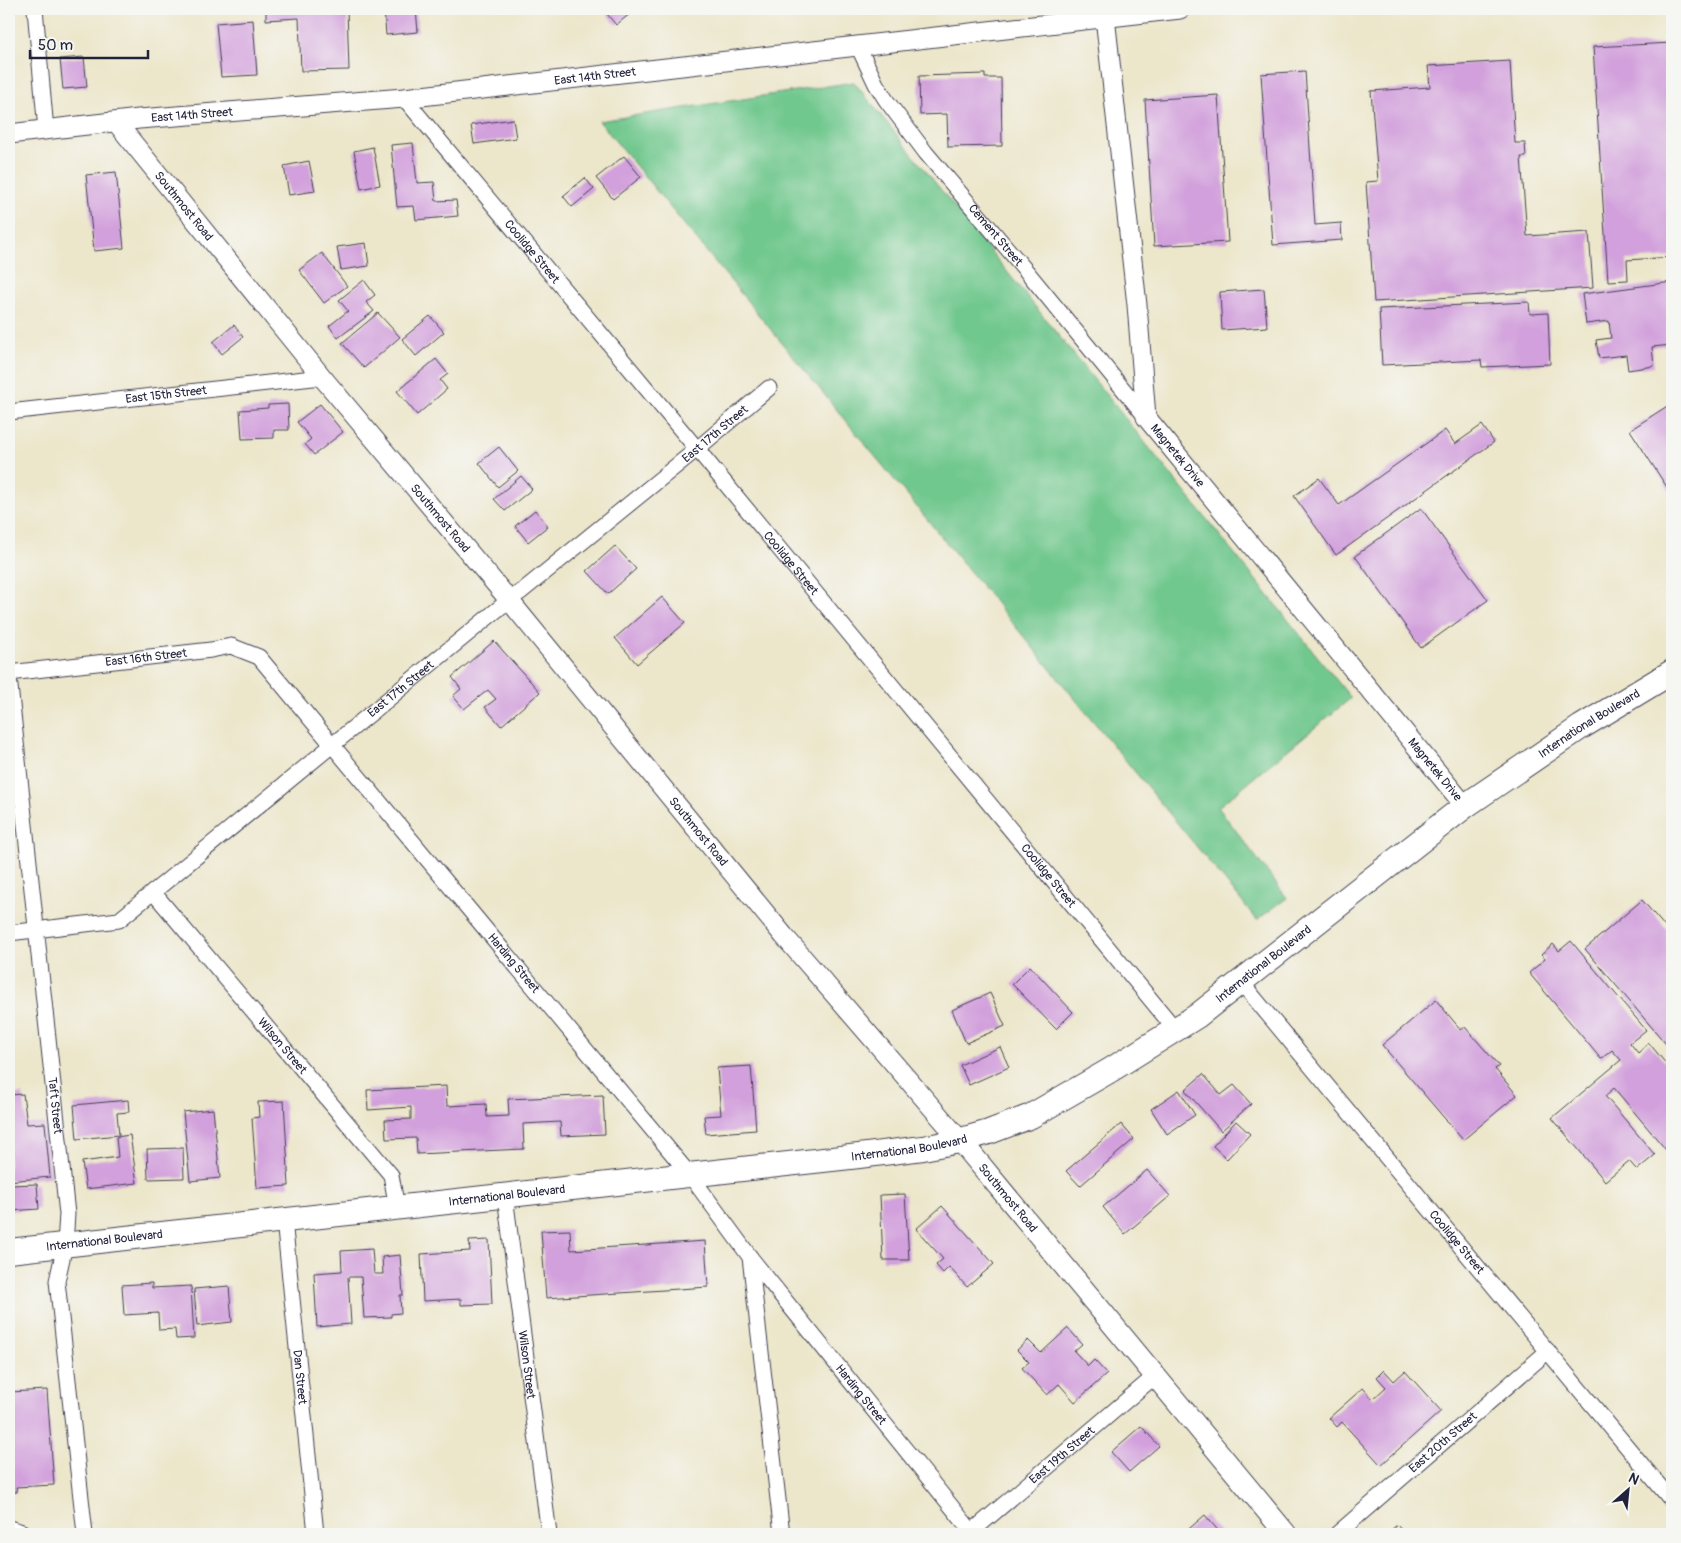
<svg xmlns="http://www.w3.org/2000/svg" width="1681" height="1543" font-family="Pangolin,sans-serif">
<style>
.green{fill:#71c88e;stroke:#4a7564}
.building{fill:#d2a0dc}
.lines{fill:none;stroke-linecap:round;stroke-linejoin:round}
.minor-casing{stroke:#403f50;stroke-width:17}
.tertiary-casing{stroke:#403f50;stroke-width:21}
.secondary-casing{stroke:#403f50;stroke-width:23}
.primary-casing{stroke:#403f50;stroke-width:26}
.minor{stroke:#fff;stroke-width:15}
.tertiary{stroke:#fff;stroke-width:19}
.secondary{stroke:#fff;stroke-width:21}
.primary{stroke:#fff;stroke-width:24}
.labels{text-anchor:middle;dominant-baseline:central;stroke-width:4.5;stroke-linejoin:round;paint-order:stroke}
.street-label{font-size:12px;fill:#22223b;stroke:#f6f6f2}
</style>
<rect width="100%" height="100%" fill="#f6f6f2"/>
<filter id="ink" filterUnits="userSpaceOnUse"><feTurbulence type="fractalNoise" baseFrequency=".02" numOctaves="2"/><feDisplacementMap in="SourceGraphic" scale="10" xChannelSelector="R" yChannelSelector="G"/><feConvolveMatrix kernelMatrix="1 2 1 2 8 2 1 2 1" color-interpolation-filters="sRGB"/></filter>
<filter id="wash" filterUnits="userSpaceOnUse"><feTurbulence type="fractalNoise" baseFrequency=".0096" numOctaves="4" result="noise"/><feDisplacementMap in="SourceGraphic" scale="20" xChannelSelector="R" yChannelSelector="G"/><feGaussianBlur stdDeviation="1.12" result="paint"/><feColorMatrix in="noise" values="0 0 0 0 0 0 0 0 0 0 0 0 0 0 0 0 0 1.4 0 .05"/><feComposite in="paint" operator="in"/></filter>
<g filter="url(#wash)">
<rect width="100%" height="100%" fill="#ece6ca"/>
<!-- green -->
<path class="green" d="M854,82L1351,698L1218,807L1287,898L1257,920L599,121Z"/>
<g id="blocks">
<!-- building -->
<path class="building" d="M266,9H347L349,70L301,71L299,18L266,20Z
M384,9H416L418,32L386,35Z
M603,9H636L616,25Z
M253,20L257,75L221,77L216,23Z
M1672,43V257L1627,260L1628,280L1608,281L1593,47Z
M84,57L87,87L63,89L60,59Z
M1510,61L1515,143H1525L1526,157H1521L1527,236L1589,232L1593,288L1374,302L1366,182L1378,181L1371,91L1430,87L1428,66Z
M1305,71L1315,225L1341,223L1342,240L1273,245L1261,74Z
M985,74V78H1001L1002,146L948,147L947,114L920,115L919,76Z
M1218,95L1228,242L1154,246L1145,100Z
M513,119L516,138L474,144L471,125Z
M413,143L417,183L434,182L436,201L456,200L458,216L416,220L414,206L397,207L391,145Z
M373,147L380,185L361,189L354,151Z
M624,156L641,177L613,199L596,178Z
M309,161L315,191L289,195L284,166Z
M116,172L124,248L94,251L86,175Z
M585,178L594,189L572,207L563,196Z
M366,243L369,266L341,270L337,247Z
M322,253L347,286L324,303L299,270Z
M364,280L375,295L366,302L374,311L338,338L329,326L348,311L339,300Z
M1672,282V345L1652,347L1654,366L1628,370L1626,355L1599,358L1596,340L1611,338L1609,321L1586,324L1582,294Z
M1264,289L1267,327L1222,330L1220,292Z
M1529,302L1530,314L1548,313L1550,364L1482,367L1481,360L1382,365L1379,309Z
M378,313L400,337L364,368L342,343Z
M430,316L444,332L416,356L402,339Z
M234,325L243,337L222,354L213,342Z
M436,359L448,374L440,380L447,389L417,415L397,391Z
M1672,403V495L1630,430Z
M288,404L289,430H274V438L242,439L240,410L268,408V405Z
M320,404L343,432L314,455L305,444L311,439L297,422Z
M1482,425L1494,442L1336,555L1294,496L1319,478L1339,505L1445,430L1455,444Z
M499,447L518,471L498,487L479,463Z
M521,476L532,489L505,511L494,499Z
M1421,508L1488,600L1421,648L1355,556Z
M535,510L548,526L528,542L515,526Z
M615,546L636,569L608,594L587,571Z
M662,597L685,623L637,664L615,638Z
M494,641L540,692L501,726L485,707L496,699L488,690L464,709L453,696L461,689L452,677Z
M1642,900L1672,935V1051L1585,949Z
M1571,941L1646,1030L1630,1043L1638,1053L1649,1043L1672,1071V1157L1614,1088L1605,1096L1655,1155L1637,1170L1629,1161L1605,1181L1552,1118L1621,1060L1612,1050L1601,1059L1529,973L1545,959L1541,955L1553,944L1559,951Z
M1030,966L1073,1012L1056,1029L1012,984Z
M990,993L1005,1026L966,1043L952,1010Z
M1436,1000L1461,1030L1465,1027L1499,1066L1495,1069L1517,1095L1463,1140L1382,1045Z
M1000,1047L1009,1067L969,1085L960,1065Z
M751,1066L756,1130L706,1134L704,1116L721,1115L717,1068Z
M1203,1074L1221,1095L1234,1085L1251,1104L1221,1131L1185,1090Z
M446,1086L447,1106L486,1104L487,1117L509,1116L508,1099L603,1095L605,1134L561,1136L560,1122L523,1124L524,1149L417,1154L416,1138L386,1139L385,1120L411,1119V1107L368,1110L367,1090Z
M1179,1090L1195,1115L1167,1134L1151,1109Z
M23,1094L27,1124L45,1123L50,1177L9,1181V1095Z
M128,1100L129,1112L117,1113L119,1135L77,1139L74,1105Z
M284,1101L289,1186L257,1188L252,1118L259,1117L258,1102Z
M213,1109L220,1178L190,1181L183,1112Z
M1236,1121L1250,1134L1227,1159L1213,1146Z
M1121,1124L1134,1139L1080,1186L1066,1171Z
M130,1135L137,1183L86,1189L82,1162L118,1157L116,1137Z
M183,1148L184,1178L148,1179L147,1149Z
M1147,1170L1170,1196L1125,1234L1103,1207Z
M37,1184L39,1209L9,1211V1185Z
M905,1194L909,1260H883L880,1195Z
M942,1206L994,1264L967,1287L949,1267L943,1273L936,1265L943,1259L916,1229Z
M570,1230L571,1250L705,1241L708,1287L546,1298L541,1231Z
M489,1240L492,1304L461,1305V1299L423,1301L421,1254L470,1251L469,1241Z
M372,1249L374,1274H383L382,1257L400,1255L403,1295H400L401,1313L391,1314V1317L364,1318L361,1277H348L351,1324L317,1327L314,1273L342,1271L341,1251Z
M152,1283V1288L191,1286L194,1338L176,1339L175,1329L159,1330L158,1313L124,1315L122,1285Z
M229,1286L232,1322L197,1326L194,1289Z
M1068,1328L1082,1344L1074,1351L1088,1366L1094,1360L1107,1374L1075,1402L1059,1384L1047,1395L1022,1368L1029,1362L1017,1350L1028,1340L1041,1353Z
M1384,1370L1394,1381L1405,1371L1441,1411L1381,1465L1342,1422L1337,1427L1329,1418L1363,1388L1373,1399L1386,1387L1377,1377Z
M47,1390L54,1485L16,1487L17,1492L9,1493V1392Z
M1141,1426L1159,1446L1129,1472L1111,1452Z
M1205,1515L1221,1534H1183Z
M1397,1525L1405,1534H1386Z"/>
</g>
</g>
<g filter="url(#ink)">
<use href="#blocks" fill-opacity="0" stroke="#403f50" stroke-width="1"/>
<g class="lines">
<defs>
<g id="minor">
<path d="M35,9L46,130"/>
<path id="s1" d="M858,46L876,84L886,100L926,153L1028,273L1146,417"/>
<path id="s2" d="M404,98L697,449L1175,1029"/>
<path id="s3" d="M9,412L322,377"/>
<path id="s4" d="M9,673L211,650L231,646L259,657L690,1175L750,1257L972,1532"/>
<path id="s5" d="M9,677L67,1214L65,1245L57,1281L85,1534"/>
<path id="s6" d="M153,892L391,1175L397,1208"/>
<path id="s7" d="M9,933L119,920L509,600L522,591L697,449L769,388"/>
<path id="s8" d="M1241,982L1672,1501"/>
<path id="s9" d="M505,1196L549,1534"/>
<path id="s10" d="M284,1220L316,1534"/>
<path d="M750,1257L782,1534"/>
<path id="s11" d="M969,1534L1155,1376"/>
<path id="s12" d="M1337,1534L1548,1351"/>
</g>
<g id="tertiary">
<path id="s13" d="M1105,17L1137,305L1146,417L1465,806"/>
<path id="s14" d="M116,122L322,377L509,600L784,936L960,1140"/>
<path id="s15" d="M9,134L139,119L404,98L1180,9"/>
<path d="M9,1530L22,1534"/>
</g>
<g id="secondary">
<path id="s16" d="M960,1140L1286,1534"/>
</g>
<g id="primary">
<path id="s17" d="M9,1251L859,1156L923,1148L954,1142L989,1132L1031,1116L1109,1071L1197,1016L1465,806L1581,727L1672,672"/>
</g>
</defs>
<!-- minor casing -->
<use href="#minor" class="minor-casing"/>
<!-- tertiary casing -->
<use href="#tertiary" class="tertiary-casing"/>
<!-- secondary casing -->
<use href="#secondary" class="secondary-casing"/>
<!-- primary casing -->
<use href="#primary" class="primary-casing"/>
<!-- minor -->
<use href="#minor" class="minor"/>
<!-- tertiary -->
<use href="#tertiary" class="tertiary"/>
<!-- secondary -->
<use href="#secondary" class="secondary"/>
<!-- primary -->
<use href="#primary" class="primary"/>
</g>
</g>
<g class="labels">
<!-- street labels -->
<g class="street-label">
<text stroke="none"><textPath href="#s15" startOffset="589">East 14th Street</textPath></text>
<text stroke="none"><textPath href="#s15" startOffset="184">East 14th Street</textPath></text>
<text stroke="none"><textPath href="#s14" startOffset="108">Southmost Road</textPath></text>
<text stroke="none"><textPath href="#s1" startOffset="235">Cement Street</textPath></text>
<text stroke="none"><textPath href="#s2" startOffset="200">Coolidge Street</textPath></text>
<text stroke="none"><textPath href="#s3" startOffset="158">East 15th Street</textPath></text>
<text stroke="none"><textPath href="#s7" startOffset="880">East 17th Street</textPath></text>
<text stroke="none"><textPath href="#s13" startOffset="452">Magnetek Drive</textPath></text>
<text stroke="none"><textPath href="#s14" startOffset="512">Southmost Road</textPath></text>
<text stroke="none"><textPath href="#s2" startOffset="605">Coolidge Street</textPath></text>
<text stroke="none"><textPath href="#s4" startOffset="138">East 16th Street</textPath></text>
<text stroke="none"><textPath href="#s7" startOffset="475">East 17th Street</textPath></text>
<text stroke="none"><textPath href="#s17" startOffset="1716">International Boulevard</textPath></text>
<text stroke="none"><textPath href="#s13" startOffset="858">Magnetek Drive</textPath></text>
<text stroke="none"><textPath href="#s14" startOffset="918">Southmost Road</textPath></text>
<text stroke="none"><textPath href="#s2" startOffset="1010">Coolidge Street</textPath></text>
<text stroke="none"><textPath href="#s17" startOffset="1311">International Boulevard</textPath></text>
<text stroke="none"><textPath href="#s4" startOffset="652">Harding Street</textPath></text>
<text stroke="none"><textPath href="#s6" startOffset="201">Wilson Street</textPath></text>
<text stroke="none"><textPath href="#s5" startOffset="431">Taft Street</textPath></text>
<text stroke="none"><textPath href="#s17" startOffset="906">International Boulevard</textPath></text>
<text stroke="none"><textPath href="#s17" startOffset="501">International Boulevard</textPath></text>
<text stroke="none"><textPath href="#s16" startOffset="75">Southmost Road</textPath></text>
<text stroke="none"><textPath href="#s17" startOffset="96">International Boulevard</textPath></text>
<text stroke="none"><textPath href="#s8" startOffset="338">Coolidge Street</textPath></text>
<text stroke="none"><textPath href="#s9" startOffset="170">Wilson Street</textPath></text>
<text stroke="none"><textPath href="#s10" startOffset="158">Dan Street</textPath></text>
<text stroke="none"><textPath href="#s4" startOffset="1206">Harding Street</textPath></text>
<text stroke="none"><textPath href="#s12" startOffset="140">East 20th Street</textPath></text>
<text stroke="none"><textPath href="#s11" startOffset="122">East 19th Street</textPath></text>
</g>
</g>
<!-- margin -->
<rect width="1681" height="1543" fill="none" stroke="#f6f6f2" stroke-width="30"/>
<!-- north arrow -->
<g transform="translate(1628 1490) rotate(27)" stroke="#f6f6f2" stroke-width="4" paint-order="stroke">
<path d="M0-4L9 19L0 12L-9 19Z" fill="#22223b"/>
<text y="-8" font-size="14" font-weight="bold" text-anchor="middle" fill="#22223b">N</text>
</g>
<!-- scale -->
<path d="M30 50v8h118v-8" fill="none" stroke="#22223b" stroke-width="2.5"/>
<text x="38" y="50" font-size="15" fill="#22223b" stroke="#f6f6f2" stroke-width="4" paint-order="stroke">50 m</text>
</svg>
